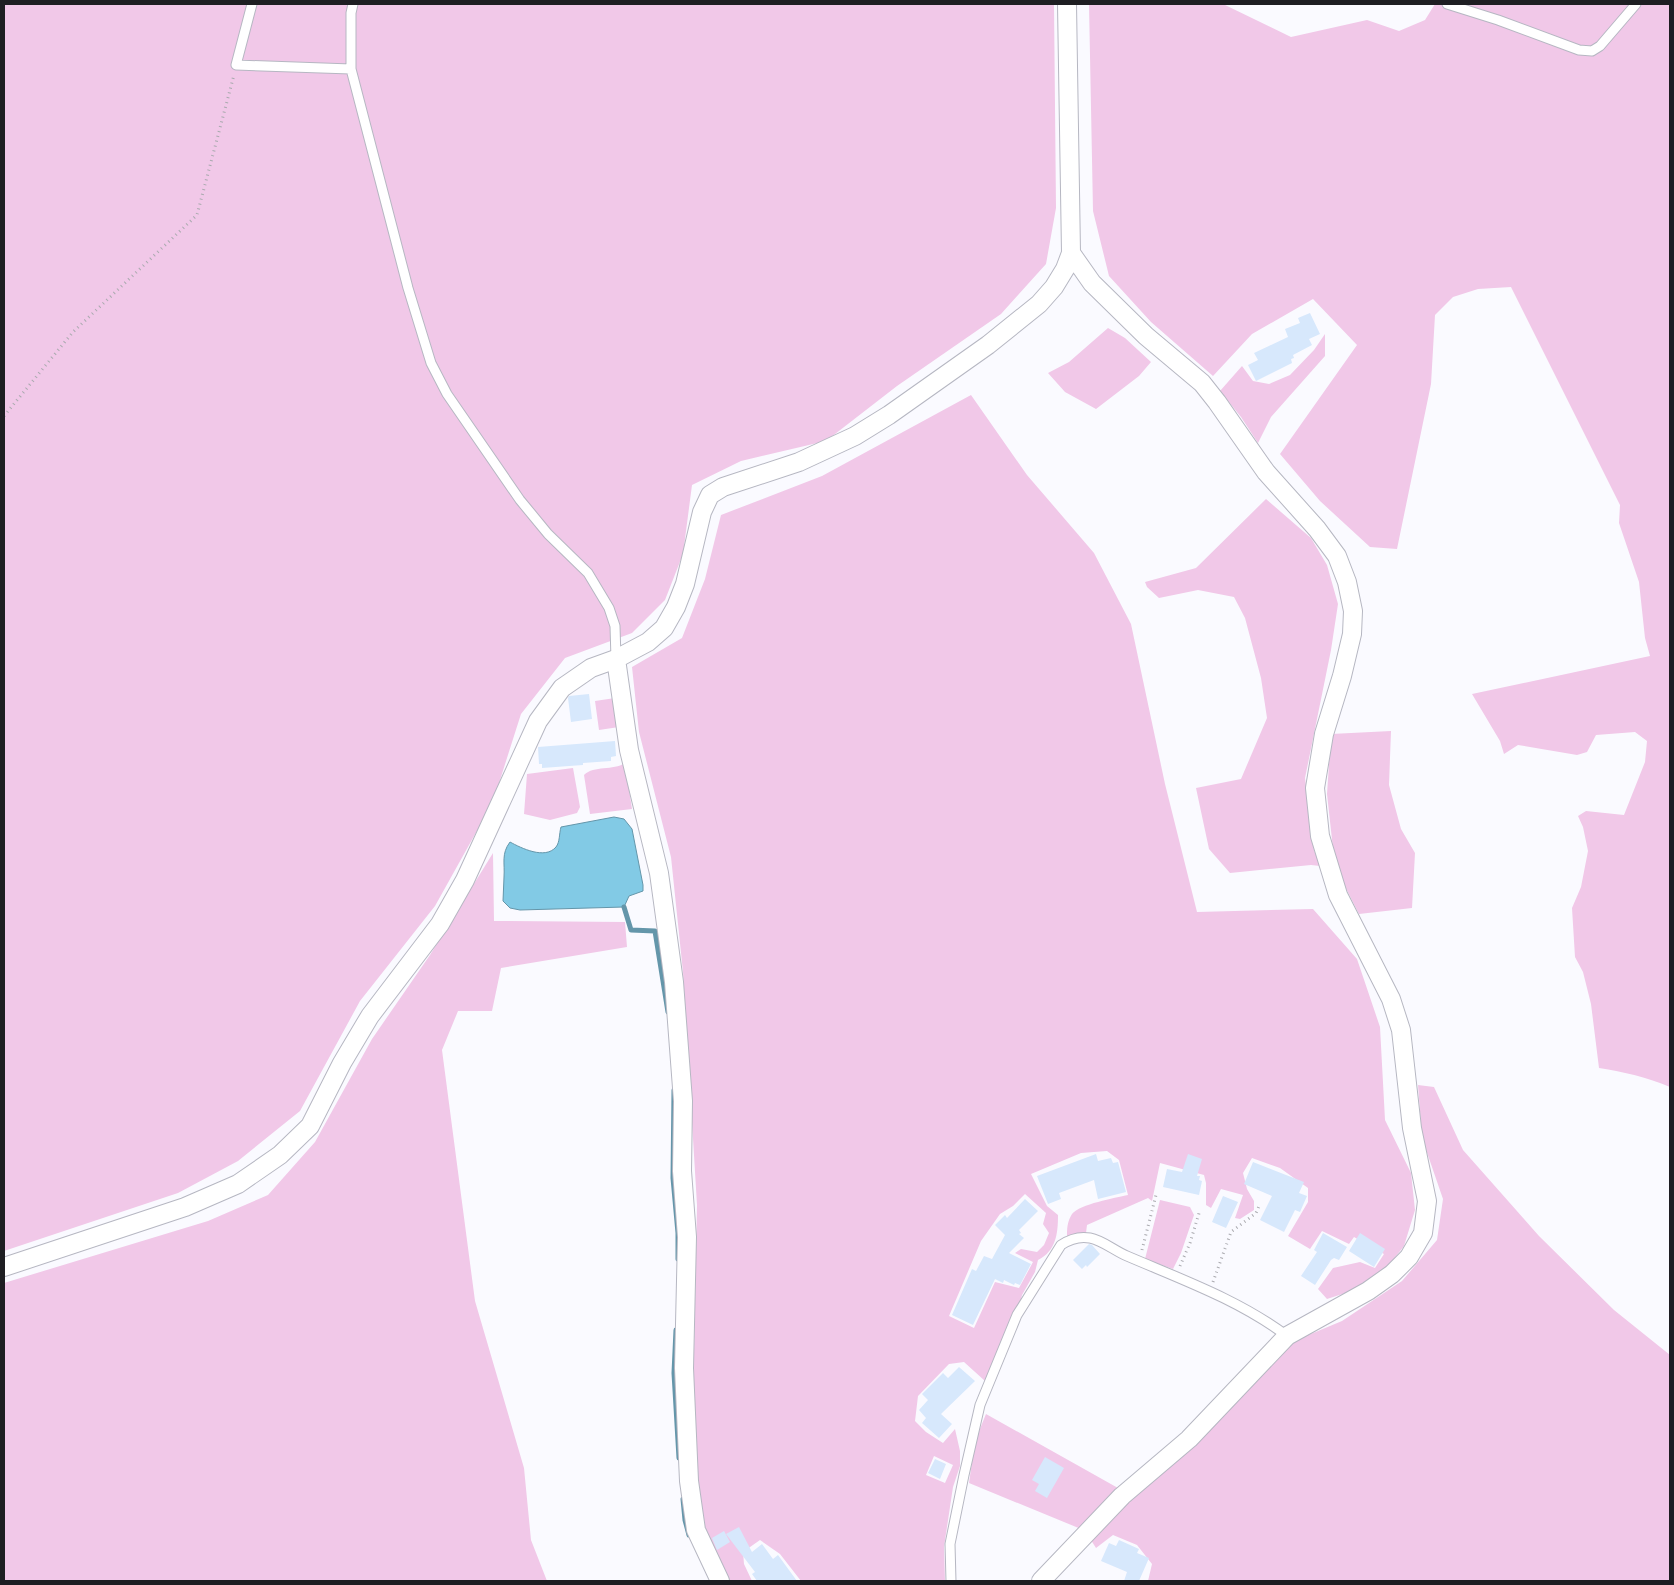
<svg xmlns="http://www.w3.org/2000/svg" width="1674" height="1585" font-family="'Public Sans',sans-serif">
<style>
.green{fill:#f1c8e8;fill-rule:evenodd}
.water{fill:#82cae5;stroke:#6496aa}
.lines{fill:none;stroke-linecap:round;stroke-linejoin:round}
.stream{stroke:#6496aa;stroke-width:5}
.building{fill:#d7e8fc}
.service-casing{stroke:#b6b7c2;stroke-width:11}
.minor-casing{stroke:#b6b7c2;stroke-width:20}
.path{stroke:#aaaaaf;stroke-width:3;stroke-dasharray:1 4;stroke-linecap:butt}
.service{stroke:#fff;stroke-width:9}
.minor{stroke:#fff;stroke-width:18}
</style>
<rect width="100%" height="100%" fill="#fafaff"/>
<!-- green -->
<path class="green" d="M4,4H1054L1056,208L1046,264L1001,314L897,386L826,441L741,461L692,485L683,554L665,600L632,633L565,658L521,714L493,802L435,906L360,1001L300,1111L238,1161L178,1193L4,1251Z
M1089,4H1223L1291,37L1367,20L1399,31L1425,20L1435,4H1670V1087C1647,1077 1624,1072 1599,1068L1591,1004L1583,972L1575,957L1572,908L1581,887L1588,851L1583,827L1578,816L1586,811L1624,815L1645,762L1647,741L1635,732L1596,735L1587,752L1577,755L1518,745L1504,754L1500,741L1472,694L1650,656L1645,638L1639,582L1619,523L1620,505L1511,287L1478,289L1453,297L1435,315L1431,384L1397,549L1370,547L1320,501L1280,454L1357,345L1313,299L1252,334L1213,376L1151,322L1109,276L1093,211Z
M1108,328L1125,338L1151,362L1139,376L1096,409L1065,392L1048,373L1069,362Z
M1325,334V356L1271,417L1258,443L1241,417L1220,391L1242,366L1253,381L1269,384L1290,375L1314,350Z
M971,395L1027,475L1094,553L1131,624L1165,784L1197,912L1313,909L1357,959L1380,1027L1385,1120L1411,1173L1415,1210L1404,1246L1385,1270L1364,1287L1327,1299L1318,1289L1333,1268L1360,1262L1375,1268L1384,1254L1354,1237L1349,1244L1322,1231L1310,1249L1288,1236L1308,1202V1188L1280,1168L1252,1158L1243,1173L1247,1189L1254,1201V1210L1240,1219L1235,1218L1243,1195L1221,1189L1211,1208L1206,1205V1183L1204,1175L1160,1163L1152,1201L1148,1198L1087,1225L1086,1233L1067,1237C1067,1229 1067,1222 1072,1214C1080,1204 1115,1198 1128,1195L1119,1160L1107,1151L1081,1153L1031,1174L1047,1206L1058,1215C1058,1234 1056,1251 1038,1260L1035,1272L1022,1295L1019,1308L1012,1316L1005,1331L1004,1343L985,1381L964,1362L949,1364L918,1396L915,1421L926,1432L943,1443L955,1429L960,1451V1466L953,1487L944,1547L945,1581H801L780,1554L760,1540L743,1552L744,1564L752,1581H726L703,1533L692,1452L697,1205L683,972L671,857L639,732L632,667L682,638L705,579L721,515L822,476ZM1025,1194L1046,1213L1043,1224L1049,1233L1044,1245L1037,1252L1021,1249L1015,1253L1033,1262L1019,1288L995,1282L974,1328L949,1316L981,1241L1000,1214L1013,1206ZM934,1456L953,1465L945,1483L926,1475Z
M1266,499L1311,538L1327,565L1338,604L1331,650L1305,778L1314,850L1320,866L1311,865L1230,873L1209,849L1196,788L1241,779L1267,718L1261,678L1245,618L1234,597L1198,590L1159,598L1147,587L1145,582L1196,568Z
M615,698L619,727L599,730L595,701Z
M1391,731L1389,785L1401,829L1415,853L1412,908L1359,914L1335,867L1327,794L1331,734Z
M625,763L632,809L590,814L584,775C594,765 613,771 625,763Z
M573,768L580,807L577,813L550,820L524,814L527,774Z
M493,853L494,921L625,922L627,947L501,968L492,1011H458L442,1050L475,1301L524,1468L531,1540L547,1581H4V1283L208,1221L268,1195L315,1142L372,1039L430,955Z
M1418,1085L1434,1087L1463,1150L1539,1236L1614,1310L1670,1355V1581H1148L1152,1564L1137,1545L1113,1535L1096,1548L1089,1537L1294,1341L1342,1321L1402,1281L1437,1240L1443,1199L1422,1138Z
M1160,1200L1190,1207L1194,1215L1181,1253L1173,1269L1145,1259Z
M986,1414L1118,1488L1081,1529L969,1483L975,1441Z"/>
<!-- water -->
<path class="water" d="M614,817L624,819L632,829L643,885V891L629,896L624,907L520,910L510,908L503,901C503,893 504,885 504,877C505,863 501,854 510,842C521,848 545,860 556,847C560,842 559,834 561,827Z"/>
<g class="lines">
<!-- stream -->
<path class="stream" d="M624,907L631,930L655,931L668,1012
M674,1090L673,1178L678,1233V1259
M676,1330L674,1373L679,1458
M683,1499L685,1520L689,1535"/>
</g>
<!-- building -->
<path class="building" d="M1310,313L1320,334L1309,339L1312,345L1293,355L1294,358L1291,359L1292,363L1256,381L1248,365L1258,360L1254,353L1288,337L1285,329L1300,323L1298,318Z
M589,694L592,719L571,722L568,698L569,696Z
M615,741L616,756L611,757V761L583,763V765L542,768V764H539L538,747Z
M1096,1154L1098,1161L1111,1158L1113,1163L1118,1162L1126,1192L1098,1199L1094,1180L1059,1193L1061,1199L1048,1204L1037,1176Z
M1188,1154L1202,1159L1197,1176H1200L1199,1180L1202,1181L1199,1195L1163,1187L1167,1169L1182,1172Z
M1253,1162L1304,1182L1299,1193L1307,1196L1300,1212L1295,1210L1284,1232L1260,1220L1272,1196L1244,1184Z
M1223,1196L1238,1202L1226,1228L1212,1222Z
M1025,1199L1038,1211L1019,1230L1021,1233L1019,1234L1024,1238L1009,1253L1031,1264L1020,1285L1015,1283L1014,1285L1004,1280L1003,1283L995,1279L973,1325L952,1315L972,1269L976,1271L984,1256L992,1259L1005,1235L995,1225L1005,1215L1007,1218Z
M1323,1233L1347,1247L1339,1260L1334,1258L1331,1260L1315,1285L1301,1276L1317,1252L1314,1250Z
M1360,1233L1385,1249L1374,1267L1349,1251Z
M1089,1244L1092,1245L1100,1254L1087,1267L1086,1265L1082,1269L1073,1260Z
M959,1367L975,1381L941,1414L952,1424L939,1438L922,1423L926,1418L919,1410L928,1400L922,1394L943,1373L948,1378Z
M1045,1457L1064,1468L1047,1498L1035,1491L1039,1484L1032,1480Z
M935,1459L946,1464L940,1479L928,1473Z
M739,1527L752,1552L762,1544L773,1559L778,1555L797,1581H757L752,1574L755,1572L726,1534Z
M724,1531L730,1542L717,1550L712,1538Z
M1119,1540L1139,1549L1137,1553L1149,1558L1139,1581H1124L1127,1572L1101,1561L1109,1543L1116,1546Z"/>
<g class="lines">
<defs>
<path id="service" d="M252,4L236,65L351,69
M353,4L351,13V69L408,288L431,363L447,394L520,500L548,534L588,573L609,608L615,626L616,659
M1447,4L1498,20L1579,50L1592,51L1600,46L1636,4
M951,1581L950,1544L964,1475L980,1405L1017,1315L1061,1245C1070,1239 1079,1236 1090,1238C1102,1240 1115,1251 1127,1256C1183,1280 1239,1300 1287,1336"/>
<path id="minor" d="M616,659L629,750L659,873L674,982L683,1101L682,1171L687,1237L684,1368L689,1481L696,1530L720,1581
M4,1267L185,1207L238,1184L280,1155L310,1126L342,1063L370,1016L440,924L465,880L538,721L562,688L591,668L616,659L648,642L664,628L676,607L685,584L702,512L710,495L723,487L799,462L855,436L889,415L988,345L1039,304L1054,287L1065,269L1071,253L1067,4
M1041,1581L1122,1496L1189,1439L1287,1336L1368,1291L1392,1274L1409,1257L1423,1233L1427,1201L1412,1128L1401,1030L1391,999L1338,895L1320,836L1315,788L1324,734L1342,676L1352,634L1353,611L1347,582L1337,556L1317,529L1266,472L1217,402L1202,383L1146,336L1092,283L1071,253"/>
</defs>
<!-- service casing -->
<use href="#service" class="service-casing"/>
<!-- minor casing -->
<use href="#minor" class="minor-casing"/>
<!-- path -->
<path class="path" d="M4,416L73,332L197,215L234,75
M1142,1250L1156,1195
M1180,1266L1190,1243L1200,1210
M1213,1282L1231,1232L1256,1213L1260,1204"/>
<!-- service -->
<use href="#service" class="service"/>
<!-- minor -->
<use href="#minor" class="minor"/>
</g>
<!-- border -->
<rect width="1674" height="1585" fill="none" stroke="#1e1e22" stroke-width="10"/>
</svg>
